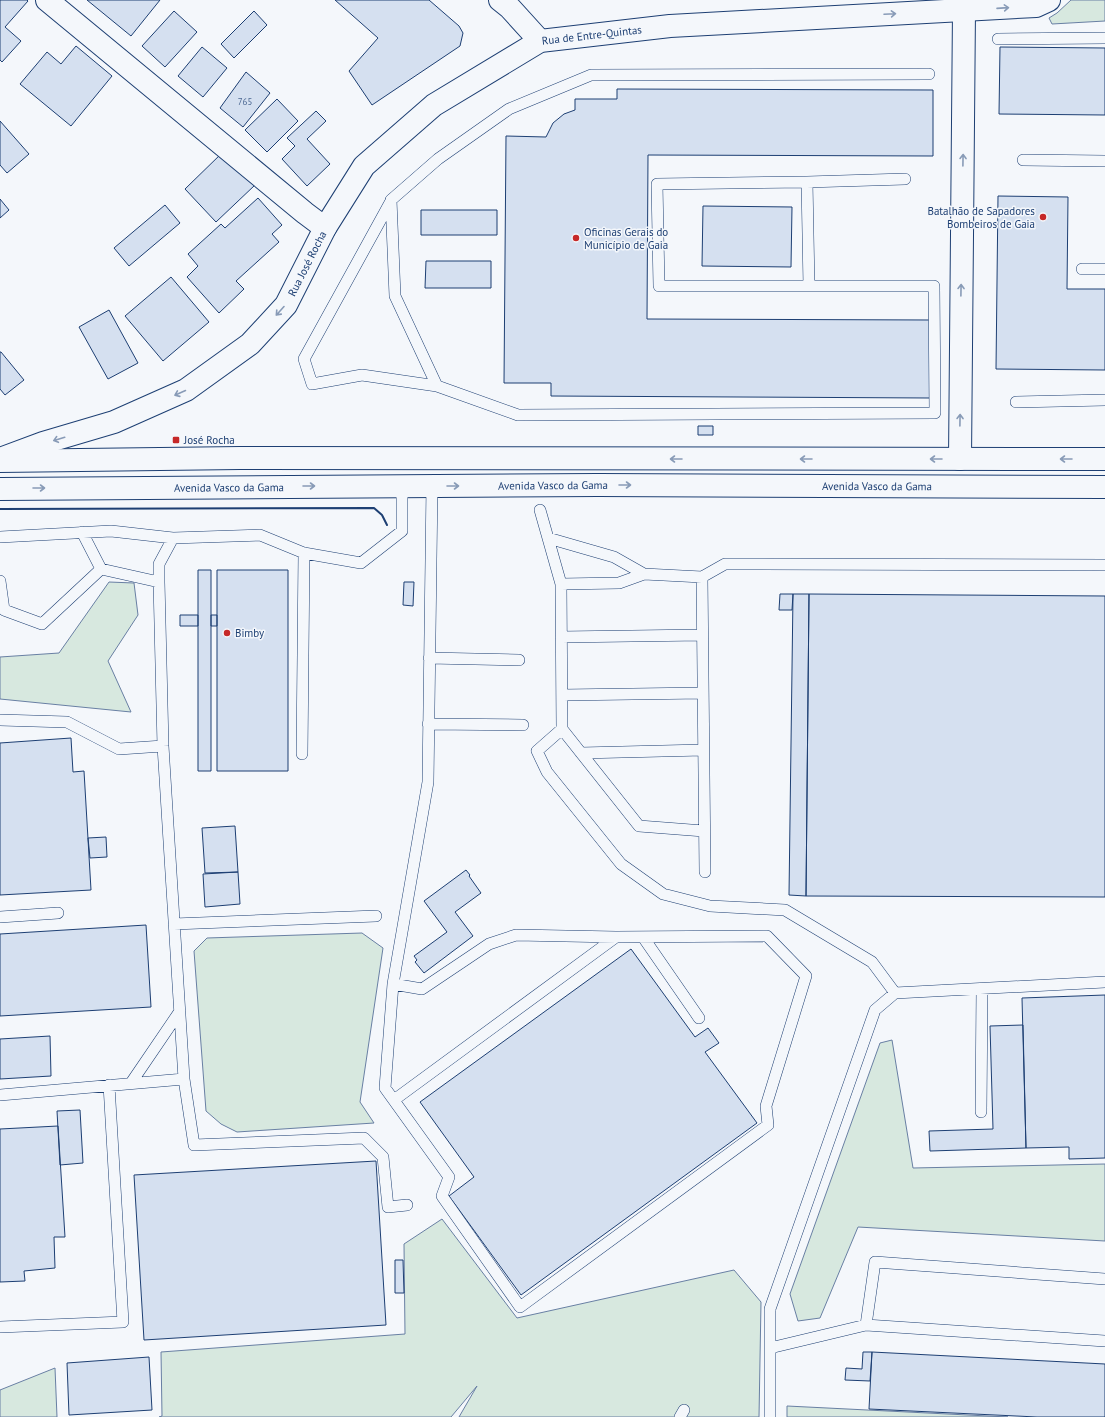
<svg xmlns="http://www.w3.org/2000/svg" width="1105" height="1417" font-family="'PT Sans',sans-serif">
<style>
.green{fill:#d7e8df;stroke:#687fa3}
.building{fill:#d5e0f0;stroke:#1d3f73}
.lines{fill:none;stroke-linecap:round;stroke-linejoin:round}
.lane-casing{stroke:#1d3f73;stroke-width:12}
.street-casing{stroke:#1d3f73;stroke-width:24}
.primary-casing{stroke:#1d3f73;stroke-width:24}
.lane{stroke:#f4f7fb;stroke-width:11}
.street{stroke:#f4f7fb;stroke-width:22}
.primary{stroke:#f4f7fb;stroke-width:22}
.wall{stroke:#1d3f73;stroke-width:2}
.oneway{stroke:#889bb7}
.poi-dot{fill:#c62828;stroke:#f4f7fb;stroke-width:1.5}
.labels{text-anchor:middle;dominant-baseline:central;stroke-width:3;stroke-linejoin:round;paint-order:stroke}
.number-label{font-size:9px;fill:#4b6792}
.street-label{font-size:11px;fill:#1d3f73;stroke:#f4f7fb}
.poi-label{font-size:11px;fill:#1d3f73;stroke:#f4f7fb;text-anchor:start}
</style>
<rect width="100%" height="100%" fill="#f4f7fb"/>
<!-- green -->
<path class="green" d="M1071,0H1105V21L1052,24L1049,18L1057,13Z
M109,582L134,583L138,615L108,661L131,712L0,699V657L59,653Z
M362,933L383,948L360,1102L374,1123L237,1132L221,1124L206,1111L194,951L207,938Z
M892,1040L913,1168L1105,1164V1241L858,1227L820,1318L798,1321L790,1294L880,1043Z
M442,1219L517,1318L734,1270L761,1302L759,1417H459L477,1386L451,1417H159L162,1416L161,1352L405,1334L404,1244Z
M55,1368L57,1417H0V1390Z
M787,1406L1008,1417H787Z"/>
<!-- building -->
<path class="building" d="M0,0H27L28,1L5,27L21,41L2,62L0,60Z
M87,0H160L131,36Z
M335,0H429L459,26L463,33L460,46L372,105L349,71L378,38Z
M174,11L197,32L165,67L142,46Z
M254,11L267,25L234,58L221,44Z
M76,46L112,76L71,126L20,84L47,52L61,64Z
M202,47L227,68L203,97L178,76Z
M1000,47L1105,48V115L999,114Z
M246,72L270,93L243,127L220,108Z
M617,89L933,90V156L648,155L647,319L931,320L930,398L551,396V383H504L506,136L546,137L553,123L564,114L575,110V99H617Z
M277,99L298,121L267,152L245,130Z
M316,111L326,121L307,139L330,164L307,186L282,159L295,146L287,138Z
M0,121L29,154L7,173L0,165Z
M223,152L255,185L216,222L185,189Z
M998,196L1068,197L1067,289H1105V370L996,369Z
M258,198L282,225L272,234L279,242L236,281L244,289L219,313L187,277L198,266L188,254L221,224L225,228Z
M0,199L9,210L0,218Z
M165,205L180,223L129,266L114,248Z
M703,206L792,207L791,267L702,266Z
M421,210H497V235H421Z
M426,261H491V288H425Z
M171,277L209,322L163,361L125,316Z
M109,310L138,363L108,379L79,327Z
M0,352H1L24,380L5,395L0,389Z
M698,426H713V435H698Z
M198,570H211V771H198Z
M217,570H288V771H217Z
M404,582H414L413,606L403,605Z
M780,594H793L792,610H779Z
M793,594H809L806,896L789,895Z
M809,594L1105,596V897L806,896Z
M180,615H198V626H180Z
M211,615H217V626H211Z
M71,738L73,772L84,771L91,890L0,895V743Z
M235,826L238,872L205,873L202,828Z
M106,837L107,857L90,858L88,838Z
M466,870L470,875L469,876L481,893L455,912L473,936L424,973L415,962L417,960L414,956L447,932L424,901Z
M238,872L240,904L205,907L203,874Z
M146,925L151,1007L0,1016V934Z
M631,949L695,1037L708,1028L719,1043L705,1052L757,1123L521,1295L449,1196L474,1177L420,1102Z
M1105,995V1158L1069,1159V1147L1026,1148L1022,998Z
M1023,1025L1026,1148L930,1151L929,1131L993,1129L990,1026Z
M50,1036L51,1076L0,1079V1039Z
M80,1110L83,1163L60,1165L57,1111Z
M58,1126L65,1237H54L55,1268L24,1271L25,1281L0,1282V1129Z
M376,1161L386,1325L144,1340L134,1175Z
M395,1260H403L404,1293H395Z
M863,1352H872L870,1381L845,1380L846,1368L862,1369Z
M872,1352L1105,1364V1417H1037L869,1409Z
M149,1357L152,1410L69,1415L67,1363Z"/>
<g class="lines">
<defs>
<path id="lane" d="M998,39L1105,38
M1023,160L1105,161
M905,179L807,182L657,184L659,286H934L935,413L518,415L437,386L395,296L391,200L438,159L509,109L591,75L929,74
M807,182L809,286
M391,201L304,359L312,384L362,375L437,386
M1082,269H1105
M1016,402L1105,400
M540,510L561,584
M82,532L101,569L159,582
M0,537L111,531L173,538
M548,538L614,557L644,574
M702,577L644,574L619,583L561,584L562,729L537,751L547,772L621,864L663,894L710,906L785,910L872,962L895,993L1105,982
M0,581L4,610L42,624L101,569
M561,637L702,635
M429,658L519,660
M562,695L703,693
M0,720L67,722L119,749L163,746
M428,724L523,725
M562,729L639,826L704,831
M581,753L703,750
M302,754L304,553
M705,872L702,577L725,564L1105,565
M0,917L58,913
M174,924L376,916
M643,937L699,1018
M393,984L422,989L489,944L516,935L616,937L767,936L806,976L766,1106L768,1125L520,1307L442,1196L449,1177L385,1088L393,984L428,782L432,486
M184,1079L194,1145L364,1138L383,1157L388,1207L407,1205
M131,1083L180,1011
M0,1095L184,1079L163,746L159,582V564L173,538L260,535L304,553L361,563L402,531V486
M394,1100L616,937
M981,1112L982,989
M866,1325L875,1262L1105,1279
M0,1327L123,1322L109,1085
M770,1348L866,1325L1105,1341
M680,1417L684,1410
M770,1417V1309L875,1010L895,993"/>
<g id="street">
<path d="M47,0L305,213L325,228"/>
<path d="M500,0L510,8L540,41"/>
<path id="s1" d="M0,459L43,443L114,422L186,390L250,344L286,305L325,228L364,166L434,105L540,41L670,26L1036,6L1049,0"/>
<path d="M960,459L964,10"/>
</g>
<g id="primary">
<path d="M0,461L240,458L1105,459"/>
<path id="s2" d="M0,489L598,485L1105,487"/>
</g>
</defs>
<!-- lane casing -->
<use href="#lane" class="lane-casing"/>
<!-- street casing -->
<use href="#street" class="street-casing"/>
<!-- primary casing -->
<use href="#primary" class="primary-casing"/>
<!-- lane -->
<use href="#lane" class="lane"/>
<!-- street -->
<use href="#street" class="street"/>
<!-- primary -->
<use href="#primary" class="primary"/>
<!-- wall -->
<path class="wall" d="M0,509L374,508L382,515L387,525"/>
</g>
<!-- one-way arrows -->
<defs><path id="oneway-shaft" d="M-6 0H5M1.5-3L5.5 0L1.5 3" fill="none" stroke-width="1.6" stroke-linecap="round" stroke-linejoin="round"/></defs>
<g class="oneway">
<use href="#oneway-shaft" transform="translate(1003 8) rotate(-4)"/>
<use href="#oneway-shaft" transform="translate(890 14) rotate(-3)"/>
<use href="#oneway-shaft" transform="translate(963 160) rotate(-89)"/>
<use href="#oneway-shaft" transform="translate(961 290) rotate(-89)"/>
<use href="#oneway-shaft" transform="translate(280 311) rotate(132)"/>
<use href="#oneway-shaft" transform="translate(180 393) rotate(156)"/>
<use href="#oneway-shaft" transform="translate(960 420) rotate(-89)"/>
<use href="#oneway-shaft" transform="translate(59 439) rotate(163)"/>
<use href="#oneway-shaft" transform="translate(676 459) rotate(180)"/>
<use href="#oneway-shaft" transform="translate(806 459) rotate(180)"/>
<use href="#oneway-shaft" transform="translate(936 459) rotate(180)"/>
<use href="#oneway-shaft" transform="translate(1066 459) rotate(-180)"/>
<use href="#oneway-shaft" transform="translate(625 485)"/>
<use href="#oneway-shaft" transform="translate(309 486)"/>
<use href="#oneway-shaft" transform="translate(453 486)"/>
<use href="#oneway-shaft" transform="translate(39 488)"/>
</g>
<!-- markers -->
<g class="poi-dot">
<circle cx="1043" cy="217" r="4"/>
<circle cx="576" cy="238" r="4"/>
<rect x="172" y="436" width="8" height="8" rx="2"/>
<circle cx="227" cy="633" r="4"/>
</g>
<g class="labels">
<!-- number labels -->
<g class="number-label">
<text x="245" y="101">765</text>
</g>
<!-- street labels -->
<g class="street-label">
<text stroke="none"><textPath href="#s1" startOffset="759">Rua de Entre-Quintas</textPath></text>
<text stroke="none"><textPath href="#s1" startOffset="377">Rua José Rocha</textPath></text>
<text stroke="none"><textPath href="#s2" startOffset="553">Avenida Vasco da Gama</textPath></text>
<text stroke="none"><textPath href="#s2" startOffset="877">Avenida Vasco da Gama</textPath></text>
<text stroke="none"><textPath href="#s2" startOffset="229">Avenida Vasco da Gama</textPath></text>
</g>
<!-- poi labels -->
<g class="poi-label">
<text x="1035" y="211" text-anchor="end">Batalhão de Sapadores<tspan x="1035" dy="13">Bombeiros de Gaia</tspan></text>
<text x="584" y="232">Oficinas Gerais do<tspan x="584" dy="13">Município de Gaia</tspan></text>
<text x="184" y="440">José Rocha</text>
<text x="235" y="633">Bimby</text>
</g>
</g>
</svg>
